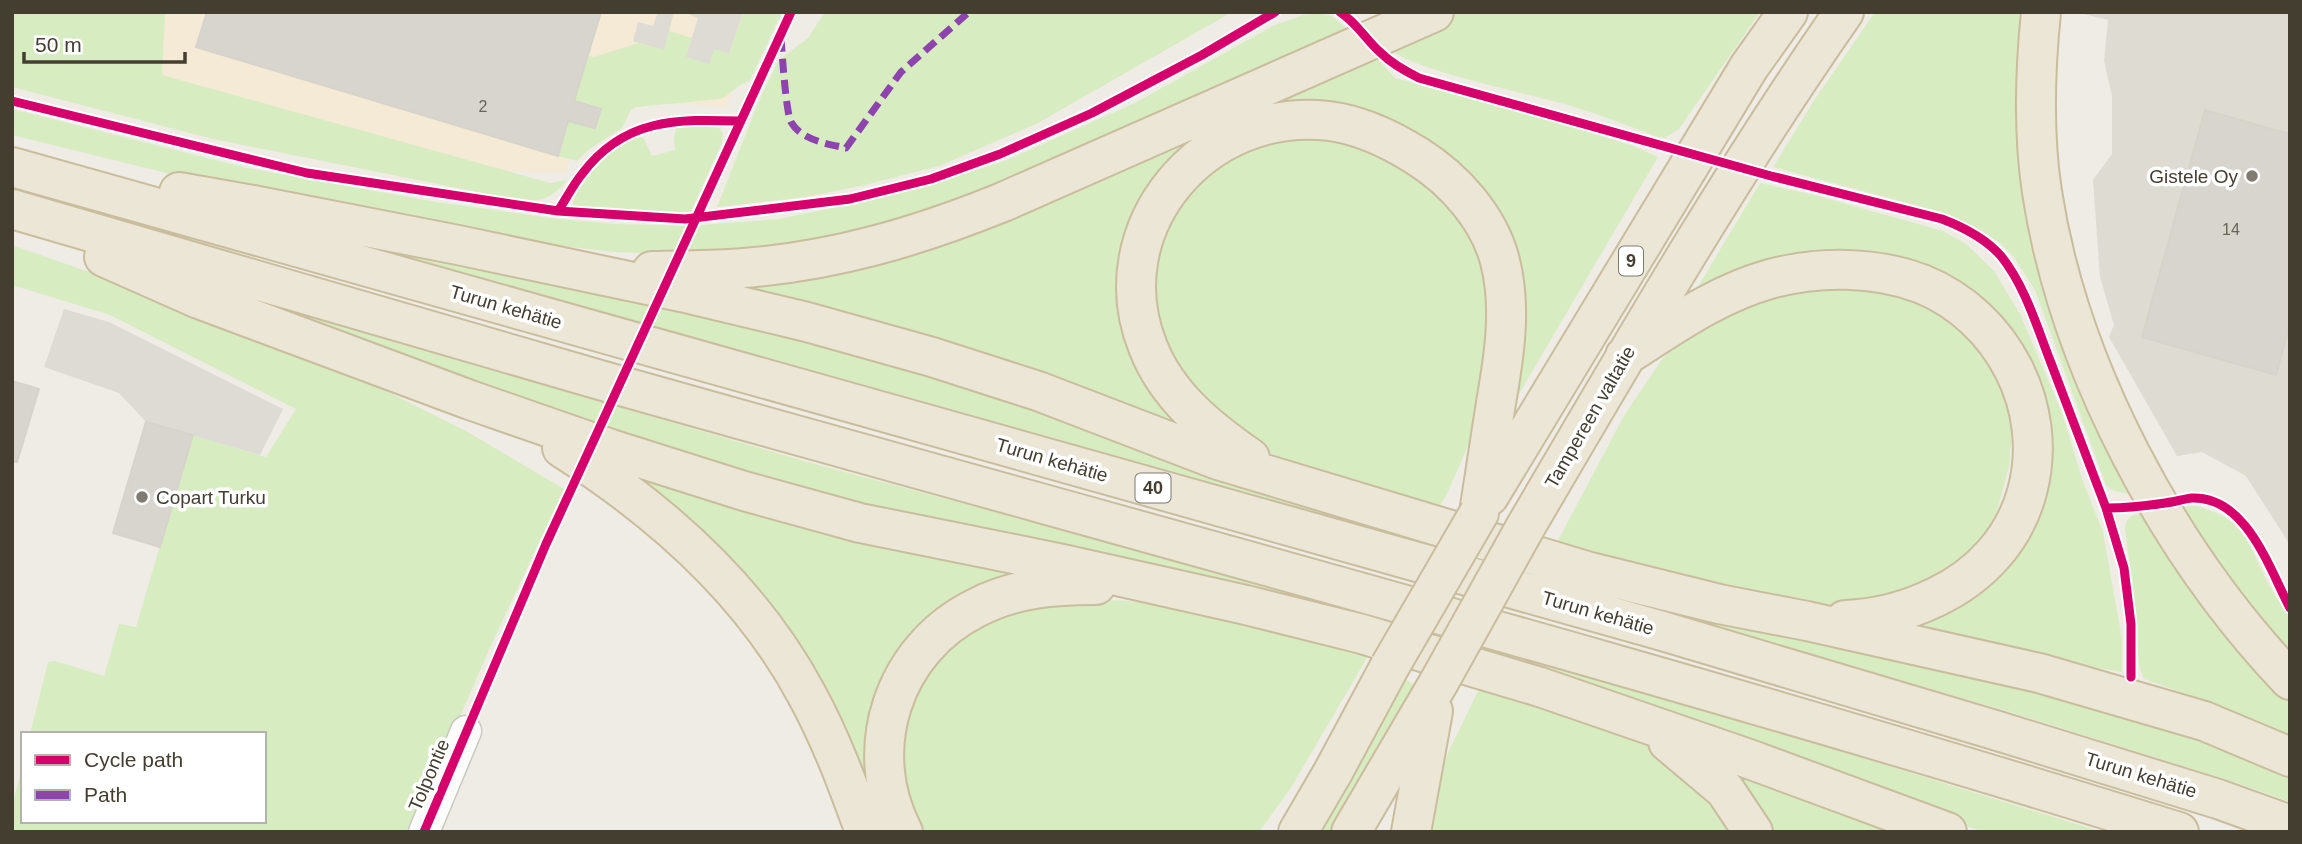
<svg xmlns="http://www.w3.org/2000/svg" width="2302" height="844" font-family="Helvetica,sans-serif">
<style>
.commercial{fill:#f4ead5}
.industrial{fill:#dedbd2}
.green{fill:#d7ecc1}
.parking{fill:#dddbd4}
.building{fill:#d7d5cd;stroke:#d6d3ca;stroke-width:2}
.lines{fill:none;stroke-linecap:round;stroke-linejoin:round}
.minor-casing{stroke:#cac8c0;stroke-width:33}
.highway-casing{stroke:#c9bd9d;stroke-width:42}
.minor{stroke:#fcfcfb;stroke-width:30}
.highway{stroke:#ebe6d6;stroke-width:38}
.highway-bridge-casing{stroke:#c9bd9d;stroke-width:42;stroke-linecap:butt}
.highway-bridge{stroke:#ebe6d6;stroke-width:38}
.quiet{stroke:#8e44ad;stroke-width:7;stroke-dasharray:14 7;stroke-linecap:butt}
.cycleway-casing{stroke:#fff;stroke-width:13}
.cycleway{stroke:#d6006c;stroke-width:9}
.poi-dot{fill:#807b70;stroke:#fff;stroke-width:2.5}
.labels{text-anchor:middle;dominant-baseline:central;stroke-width:7;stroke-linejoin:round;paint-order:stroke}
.number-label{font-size:16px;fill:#6a6459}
.shield{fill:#fff;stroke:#7c786f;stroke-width:2}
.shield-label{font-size:18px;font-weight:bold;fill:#443e31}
.poi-label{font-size:19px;fill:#443e31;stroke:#fff;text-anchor:end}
.street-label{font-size:19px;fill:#443e31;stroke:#fff}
</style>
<rect width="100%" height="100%" fill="#eeece4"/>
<!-- commercial -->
<path class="commercial" d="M111,12H758L727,107L590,97L565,173L477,169L111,81Z"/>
<!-- industrial -->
<path class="industrial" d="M2290,12V545L2246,476L2202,452L2177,456L2109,337L2114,325L2100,277L2093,180L2112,154V96L2104,61L2108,20L2080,13Z"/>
<!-- green -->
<path class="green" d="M12,12H165L162,75L550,183L567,180C554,196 543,202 523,201L213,139L12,87Z
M743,12H782L750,80L736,88L726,96L720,99L636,107L631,110L622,128L588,150L577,161L558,156L588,56L594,57L639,43L664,50L669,31L692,38L686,57L714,48L729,54Z
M825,12H1232L1036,124L939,166L865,185L806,197L717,207L761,96L779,60L808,38Z
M1459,12H1760L1679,129L1664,138L1658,137C1629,126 1601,115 1571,106C1541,96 1405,69 1392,49L1402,37Z
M1875,12H2030L2024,87L2138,495L2114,491L2106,485L2035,290L2014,257L1999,242L1977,228L1941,212L1773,167L1815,99Z
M1320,13L1333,17L1353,34L1013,184L852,237L696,255L614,252L555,245L427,224L244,192L12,135V109L247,168L436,202L558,219L617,224L689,226L779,219L852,204L939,182L1007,160L1135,103L1273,26L1303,15Z
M1376,57L1395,78L1560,123L1633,146L1658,157L1506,416L1495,214L1287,107L1128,246L1197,434L684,282L750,278Z
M692,124L719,128L723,134L722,142L690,214L576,211L573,208C573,176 613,149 639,136L644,139L652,156L675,150L674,137L677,125Z
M1281,133L1376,144L1469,222L1494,296L1474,432L1446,496L1436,512L1305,470L1251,443L1233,431L1166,354L1151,292L1163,233L1208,169Z
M1760,183L1818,196L1943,231L1966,244L1994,271L2020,314L2062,413L2083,482L2103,532L2122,639V672L1880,629L1927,617L2045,449L1945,281L1693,295Z
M279,221L722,312L2011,678L2290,768V802L2237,783L2004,710L1404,537L1278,504L933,404Z
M12,245L123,284L324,360L466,431L564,489L492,643L421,806L407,832H12V806L23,764V821H264V734H30L48,662L55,661L104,676L119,624L136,627L193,435L266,457L296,409L110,315L12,285Z
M201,286L811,463L1071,532L1503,655L1733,718L2102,832H1984L1726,740L804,496Z
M1875,288L1938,310L1976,342L2000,382L2010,416L2012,434L2009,466L1993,526L1974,555L1912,592L1837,607L1812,606L1555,546L1625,414L1663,358L1676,345L1707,321L1787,290Z
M604,460L1055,574L936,617L879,805L840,739Z
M2196,506C2247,519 2248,545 2270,587C2276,597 2287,610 2290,621C2293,632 2290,648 2290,660L2174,507Z
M2147,513L2290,698V740L2197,698L2144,679L2139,665L2134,602L2125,528C2127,515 2135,514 2147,513Z
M1055,599C1119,599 1181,603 1244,617C1286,627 1327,643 1368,656L1292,786L1259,832H916L896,765L918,678L973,624Z
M1406,680L1414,685L1333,832H1316Z
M1481,685L1647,741L1676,760L1740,832H1426L1447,755Z
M1710,756L1899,832H1770Z"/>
<!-- parking -->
<path class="parking" d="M658,12H674L664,50L633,41L638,22L653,26Z
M684,12H743L729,54L714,49L709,64L686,57L698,18Z
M64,309L109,322L283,409L260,455L146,422L119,393L44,367Z"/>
<!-- building -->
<path class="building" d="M207,12H601L574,101L601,109L595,128L568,121L558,156L196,47Z
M2205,110L2290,134V324L2276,375L2142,337Z
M12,381L39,389L17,462L12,461Z
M146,422L193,435L160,547L113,533Z"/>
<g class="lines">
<defs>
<path id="minor" d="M424,832L466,731"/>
<path id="highway" d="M2041,12C2035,71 2033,133 2042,192C2069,367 2168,552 2290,680
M12,167L1659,630L1998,731L2218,799L2290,825
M179,192L253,205L458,245L690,294L807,322L932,357L1038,391L1218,460L1590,572L1719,604L1807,621L2039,673L2204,721L2290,757
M12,209C208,266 404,324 600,380C1127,529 1656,669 2179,832
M104,257L199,299L470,400L611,449L744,491L860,523L1063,564L1246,605L1362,634L1540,687L1749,759L1947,832
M652,271C683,270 714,271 744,268C835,261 919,236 1003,202L1434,12
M1625,356C1671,327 1716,294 1770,279C1818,266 1875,266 1922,284C2003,317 2050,408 2027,492C2014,540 1980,576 1936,597C1907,611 1877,619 1845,620
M562,448C660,510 752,592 807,695C831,739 848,785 865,832
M1250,458C1208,429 1167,396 1148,347C1100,228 1204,106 1329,121C1361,125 1390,139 1417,156C1454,179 1489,218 1500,261C1512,308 1504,357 1496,403C1490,440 1485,476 1479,513
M1489,496L1749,67L1788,12
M1526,526C1628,352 1729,177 1844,12
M1668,742L1725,790L1753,832
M903,832C860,750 893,649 976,608C1014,588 1054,585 1096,585
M1298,832L1333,772L1390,666
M1351,832L1439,682
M1411,832L1433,711"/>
</defs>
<!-- minor casing -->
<use href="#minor" class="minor-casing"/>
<!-- highway casing -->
<use href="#highway" class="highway-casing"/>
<!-- minor -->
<use href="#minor" class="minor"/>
<!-- highway -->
<use href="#highway" class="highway"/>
<defs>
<path id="highway-bridge" d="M1390,666L1479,513
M1439,682L1526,526"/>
</defs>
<!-- highway-bridge casing -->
<use href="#highway-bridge" class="highway-bridge-casing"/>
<!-- highway-bridge -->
<use href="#highway-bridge" class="highway-bridge"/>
<!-- quiet -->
<path class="quiet" d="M781,38C782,52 786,113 791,122C801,140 828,144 846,148L901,72L969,12"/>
<defs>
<path id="cycleway" d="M1340,12C1357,23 1366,40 1381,53C1392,64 1405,71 1419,78L1771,176L1942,219C1963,227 1986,239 2001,256C2025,286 2037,327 2051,363C2069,411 2088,460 2106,508C2126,508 2145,506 2165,503C2174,502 2183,499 2192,498C2246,496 2269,568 2290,608
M12,101L307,173L558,211L685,219L850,199L931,179L1000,154L1092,113L1202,55L1275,12
M558,211C566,199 573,185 582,174C624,118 677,119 740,121
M2106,508L2124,568L2131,624V677
M424,832L546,544L791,12"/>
</defs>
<!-- cycleway casing -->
<use href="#cycleway" class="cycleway-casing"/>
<!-- cycleway -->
<use href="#cycleway" class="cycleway"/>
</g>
<!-- markers -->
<g class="poi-dot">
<circle cx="2252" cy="176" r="7"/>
<circle cx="142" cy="497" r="7"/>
</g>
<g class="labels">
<!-- number labels -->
<g class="number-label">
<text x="483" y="106">2</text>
<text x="2231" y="229">14</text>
</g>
<!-- shield labels -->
<g class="shield">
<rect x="1619" y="246.5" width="24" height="29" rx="5"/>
<rect x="1135.5" y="473.5" width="35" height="29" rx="5"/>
</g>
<g class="shield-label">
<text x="1631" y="261">9</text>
<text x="1153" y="488">40</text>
</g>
<!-- poi labels -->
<g class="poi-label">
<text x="2238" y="176">Gistele Oy</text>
<text x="156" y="497" text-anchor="start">Copart Turku</text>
</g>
<!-- street labels -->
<g class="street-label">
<text transform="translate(506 307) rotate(16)">Turun kehätie</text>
<text transform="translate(1590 417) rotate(-60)">Tampereen valtatie</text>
<text transform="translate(1052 460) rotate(16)">Turun kehätie</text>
<text transform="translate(1598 613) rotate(16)">Turun kehätie</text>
<text transform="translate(429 775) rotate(-67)">Tolpontie</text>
<text transform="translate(2141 775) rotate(17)">Turun kehätie</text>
</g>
</g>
<!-- border -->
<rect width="2302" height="844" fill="none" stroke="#443e31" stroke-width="28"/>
<!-- legend -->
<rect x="21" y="732" width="245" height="91" fill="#ffffff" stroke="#b4b2ad" stroke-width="2"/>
<rect x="35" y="755" width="35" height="10" fill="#d6006c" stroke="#b4b2ad" stroke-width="2"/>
<text x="84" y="767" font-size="21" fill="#443e31">Cycle path</text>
<rect x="35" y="790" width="35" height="10" fill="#8e44ad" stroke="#b4b2ad" stroke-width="2"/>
<text x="84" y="802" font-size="21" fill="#443e31">Path</text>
<!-- scale -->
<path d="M24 52v10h161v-10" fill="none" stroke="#443e31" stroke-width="3.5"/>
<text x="35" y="52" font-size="21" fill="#443e31" stroke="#ffffff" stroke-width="5" paint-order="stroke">50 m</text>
</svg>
